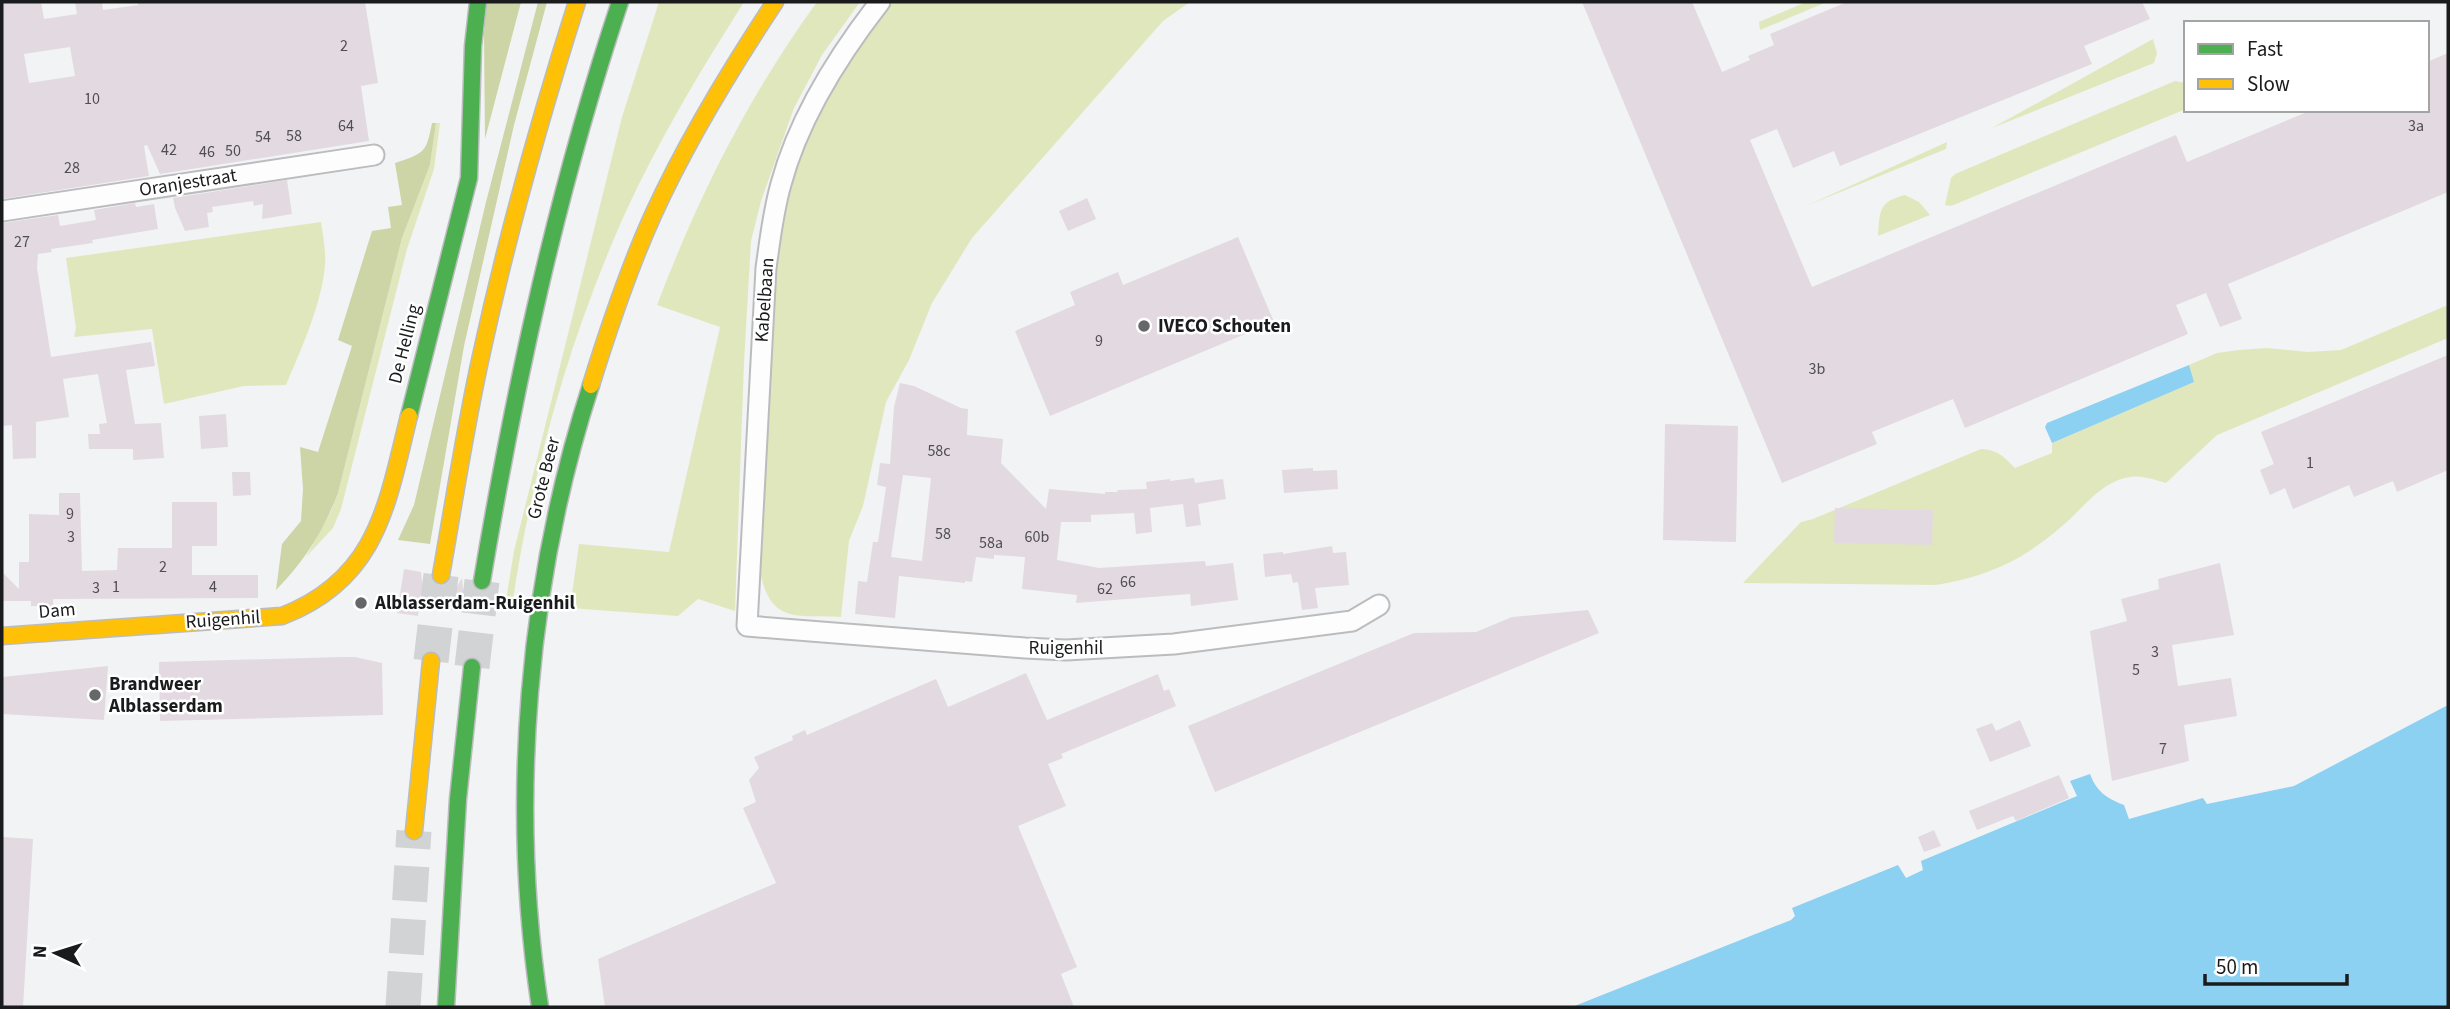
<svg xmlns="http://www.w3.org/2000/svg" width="2450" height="1009" font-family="'Source Sans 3',sans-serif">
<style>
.green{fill:#e1e7bd}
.forest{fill:#cdd4a5}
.water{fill:#8cd0f2}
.building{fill:#e2dae0;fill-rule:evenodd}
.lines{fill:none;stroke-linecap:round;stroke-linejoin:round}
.highway-tunnel{stroke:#d2d3d4;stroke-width:35;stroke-dasharray:35 18;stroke-linecap:butt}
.street-casing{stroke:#bbbcbd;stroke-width:23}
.fast-casing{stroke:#bbbcbd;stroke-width:19}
.slow-casing{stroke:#bbbcbd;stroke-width:19}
.street{stroke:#fdfdfe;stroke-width:19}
.fast{stroke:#4caf50;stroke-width:16}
.slow{stroke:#ffc107;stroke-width:16}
.poi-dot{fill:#666768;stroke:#fff;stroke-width:2.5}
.labels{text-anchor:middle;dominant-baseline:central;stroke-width:5;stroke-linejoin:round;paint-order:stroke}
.number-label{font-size:16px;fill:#4f4e50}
.street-label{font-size:19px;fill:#1a1b1c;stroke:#fff}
.poi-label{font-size:19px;font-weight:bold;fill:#1a1b1c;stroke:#fff;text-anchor:start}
</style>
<rect width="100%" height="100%" fill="#f2f3f5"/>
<!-- green -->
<path class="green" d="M659,2H744C697,76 651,153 616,234C565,353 531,478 512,606H505L514,551L622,117Z
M817,2H860L822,55L794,108L761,201L751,241L744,363L735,611L698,599L678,616L570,608L579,544L669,552L720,327L657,305C699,195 748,97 817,2Z
M892,2H1190L1163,21L972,238L932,303L909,360L886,402L863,506L849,541L841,617C799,615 772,624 761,576L768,370L778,243L791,179L817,119L843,68Z
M1806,2H1827L1760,30L1759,22Z
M2153,39L2157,53L2154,63L1992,128Z
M2175,81L2186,83V109L1951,206L1945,205L1951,178L1955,174Z
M436,123H440L434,169L407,249L341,509L333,528L306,557L331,511L338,493L402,238L430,165Z
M1947,142L1946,149L1806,206Z
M1905,195L1919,202L1930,215L1878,236C1880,211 1878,202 1905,195Z
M321,222C323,236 326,251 325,265C322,303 301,350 286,385L244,386L164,404L152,329L74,337L76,328L66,258Z
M2448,305V338L2217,435L2166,483C2155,480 2142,475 2130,477C2101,481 2082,510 2061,527C2052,535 2041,543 2031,550C2003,569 1969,580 1936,585L1743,583L1801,522L1813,519L1981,449C1998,450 2003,456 2015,468L2052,453V443L2193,382L2189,365L2217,353L2239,350L2267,348L2308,352L2341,350Z"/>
<!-- forest -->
<path class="forest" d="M487,2H521L485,139L484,34Z
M538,2H547L514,125L464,346L430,544L398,540L414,505L486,202Z
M432,123H436L430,165L402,238L338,493C324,530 304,562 276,590L282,544L301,521L303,489L300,447L318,452L352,346L338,340L372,231L391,228L388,207L402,205L395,163C425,153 426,153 432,123Z"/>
<!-- water -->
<path class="water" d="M2189,365L2194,382L2052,443L2045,427L2047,423Z
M2448,705V1007H1572L1791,920L1795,916L1792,908L1898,865L1906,878L1923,870L1921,861L2077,796L2070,781L2090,774C2097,792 2106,798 2124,805L2129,819L2203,798L2207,804L2294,786Z"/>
<!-- building -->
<path class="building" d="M2,2H41L44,19L77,14L75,2H102L103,10L138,5V2H365L378,83L361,86L369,141L160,174L147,145L144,146L149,176L2,199ZM70,47L75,76L29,83L24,54Z
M1582,2H1692L1722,72L1750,60L1748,56L1774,45L1770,34L1847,2H2142L2150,19L2084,46L2092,64L1840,166L1834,151L1793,168L1777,129L1750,140L1812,287L2176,135L2187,162L2312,110H2427V62L2448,53V192L2228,284L2242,319L2220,327L2206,293L2176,305L2188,334L1965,428L1953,399L1872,432L1877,444L1782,483Z
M287,180L292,214L262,219L263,204L254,206L253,201L212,207L213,212L207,213L209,227L185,231L175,208L173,198Z
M1087,198L1096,219L1068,231L1059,211Z
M135,203L136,207L154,204L158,229L92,240L93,243L51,249L52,252L38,254L37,268L51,357L151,342L155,366L126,370L135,424L161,423L164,458L133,460V449H89L88,434H100L99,424L107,423L98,374L63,379L69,417L36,422V458L13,459L12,425L2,426V223L58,215L60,226L96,220L94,210Z
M1238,237L1274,322L1050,416L1015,331L1075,305L1070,292L1118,272L1123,285Z
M2448,355V470L2397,492L2393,481L2354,497L2349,485L2293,509L2285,488L2270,495L2260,470L2274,464L2261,432Z
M900,383L914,386L961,408L968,409L967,435L1003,439L1001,463L1046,509L1049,489L1105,494V492H1118L1117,490L1147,489L1146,482L1170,479V481L1194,478L1195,483L1223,479L1226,499L1198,504L1201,525L1186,527L1183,504L1150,508L1152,532L1136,534L1134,513L1091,515V522H1061L1057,560L1099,568L1205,561L1206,566L1233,563L1238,600L1191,606L1190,594L1076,603L1077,595L1022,589L1025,557L994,555V559L976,557L972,582L965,581V583L899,576L895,618L855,614L858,581L867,582L873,542H878L886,487L877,485L880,463L890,464L894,407ZM903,475L931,478L922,561L891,557Z
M226,414L228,447L201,449L199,416Z
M1665,424L1738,426L1736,542L1663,540Z
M1313,468V471L1337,470L1338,489L1284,493L1282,470Z
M232,472H250L251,495L233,496Z
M59,493H80L82,571L117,570L118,548H172V502H217V546H192V575H258V598L53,599V606H31V601H2V572L19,589V562H29V514L59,515Z
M1835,508L1933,510L1932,545L1834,543Z
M1332,546L1333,553L1346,552L1349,585L1315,588L1318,608L1302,610L1298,582L1293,583L1291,574L1265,577L1263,554L1283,552V554Z
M2220,563L2234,635L2172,645L2178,686L2231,678L2237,716L2184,725L2189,761L2112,781L2090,631L2127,621L2121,599L2159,589L2158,579Z
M404,569L421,572L422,581L428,590L438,595L447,594L456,588L462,578L463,589L473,598L472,604L420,596L418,616L397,613Z
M1588,610L1599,633L1215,792L1188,726L1414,633L1476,632L1512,617Z
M342,657H355L382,663L383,715L160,721L159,662Z
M108,666L104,720L2,714V677Z
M1026,673L1047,720L1158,674L1164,691L1169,689L1176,706L1061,754L1063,758L1048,764L1066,806L1018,826L1077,967L1061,974L1074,1007H605L598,959L776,883L743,808L756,802L749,780L759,768L754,757L793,740L792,736L805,730L807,735L936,679L948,707Z
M2020,720L2031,746L1990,762L1976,729L1992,723L1996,731Z
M2059,775L2069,798L2016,821L2013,816L1977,830L1969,811Z
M1934,830L1941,846L1924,852L1918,837Z
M2,837L33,839L23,1007H2Z"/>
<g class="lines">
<!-- highway-tunnel -->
<path class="highway-tunnel" d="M431,661L441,575
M472,667L482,581
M403,1007L414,831"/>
<defs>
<path id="street" d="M880,2C838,56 799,117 781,184C773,212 770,240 766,268L747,626L1025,648L1066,650L1174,644L1352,621L1379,605
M2,211L374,155"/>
<path id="fast" d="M409,416L469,178L473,46L478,2
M482,581C515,384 557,191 620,2
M446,1007L458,799L472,667
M540,1007C509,802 527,582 591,385"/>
<path id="slow" d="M591,385C609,327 628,270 653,215C687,140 730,70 775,2
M441,575C454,502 465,428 481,356C507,236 540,118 577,2
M2,636L282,616C378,579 387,504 409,416
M414,831L431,661"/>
</defs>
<!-- street casing -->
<use href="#street" class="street-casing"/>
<!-- fast casing -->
<use href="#fast" class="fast-casing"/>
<!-- slow casing -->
<use href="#slow" class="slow-casing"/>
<!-- street -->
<use href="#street" class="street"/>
<!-- fast -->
<use href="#fast" class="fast"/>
<!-- slow -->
<use href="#slow" class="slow"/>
</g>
<!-- markers -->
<g class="poi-dot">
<circle cx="1144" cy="326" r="7"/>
<circle cx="361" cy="603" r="7"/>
<circle cx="95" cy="695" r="7"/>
</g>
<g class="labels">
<!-- number labels -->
<g class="number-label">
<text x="344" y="46">2</text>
<text x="92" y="99">10</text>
<text x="346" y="126">64</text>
<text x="2416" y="126">3a</text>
<text x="294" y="136">58</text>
<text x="263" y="137">54</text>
<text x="169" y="150">42</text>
<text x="233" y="151">50</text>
<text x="207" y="152">46</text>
<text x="72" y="168">28</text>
<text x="22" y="242">27</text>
<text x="1099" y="341">9</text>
<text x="1817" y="369">3b</text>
<text x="939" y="451">58c</text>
<text x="2310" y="463">1</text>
<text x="70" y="514">9</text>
<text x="943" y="534">58</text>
<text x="71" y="537">3</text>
<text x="1037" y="537">60b</text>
<text x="991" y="543">58a</text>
<text x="163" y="567">2</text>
<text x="1128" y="582">66</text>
<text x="116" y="587">1</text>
<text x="213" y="587">4</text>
<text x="96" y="588">3</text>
<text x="1105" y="589">62</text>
<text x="2155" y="652">3</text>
<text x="2136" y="670">5</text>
<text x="2163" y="749">7</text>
</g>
<!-- street labels -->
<g class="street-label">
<text transform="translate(188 183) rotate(-9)">Oranjestraat</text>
<text transform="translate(765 300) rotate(-86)">Kabelbaan</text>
<text transform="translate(405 344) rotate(-76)">De Helling</text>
<text transform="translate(544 478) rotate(-76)">Grote Beer</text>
<text transform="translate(57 611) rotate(-5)">Dam</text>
<text transform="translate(223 620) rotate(-4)">Ruigenhil</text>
<text x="1066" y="648">Ruigenhil</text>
</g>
<!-- poi labels -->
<g class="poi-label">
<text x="1158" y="326">IVECO Schouten</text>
<text x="375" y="603">Alblasserdam-Ruigenhil</text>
<text x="109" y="684">Brandweer<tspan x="109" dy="22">Alblasserdam</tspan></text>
</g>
</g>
<!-- border -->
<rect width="2450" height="1009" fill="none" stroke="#1a1b1c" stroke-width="7"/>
<!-- legend -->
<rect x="2184" y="21" width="245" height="91" fill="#ffffff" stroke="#a3a4a4" stroke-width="2"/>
<rect x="2198" y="44" width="35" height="10" fill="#4caf50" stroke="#a3a4a4" stroke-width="2"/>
<text x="2247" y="56" font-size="21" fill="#1a1b1c">Fast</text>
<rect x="2198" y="79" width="35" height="10" fill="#ffc107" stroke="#a3a4a4" stroke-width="2"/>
<text x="2247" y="91" font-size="21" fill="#1a1b1c">Slow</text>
<!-- north arrow -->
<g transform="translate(56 953) rotate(274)" stroke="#ffffff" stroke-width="5" paint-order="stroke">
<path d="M0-5L12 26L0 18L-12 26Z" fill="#1a1b1c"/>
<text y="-10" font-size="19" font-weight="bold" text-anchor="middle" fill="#1a1b1c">N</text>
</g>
<!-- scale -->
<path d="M2205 974v10h142v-10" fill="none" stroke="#1a1b1c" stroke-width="3.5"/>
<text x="2216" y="974" font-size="21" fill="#1a1b1c" stroke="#ffffff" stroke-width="5" paint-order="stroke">50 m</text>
</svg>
